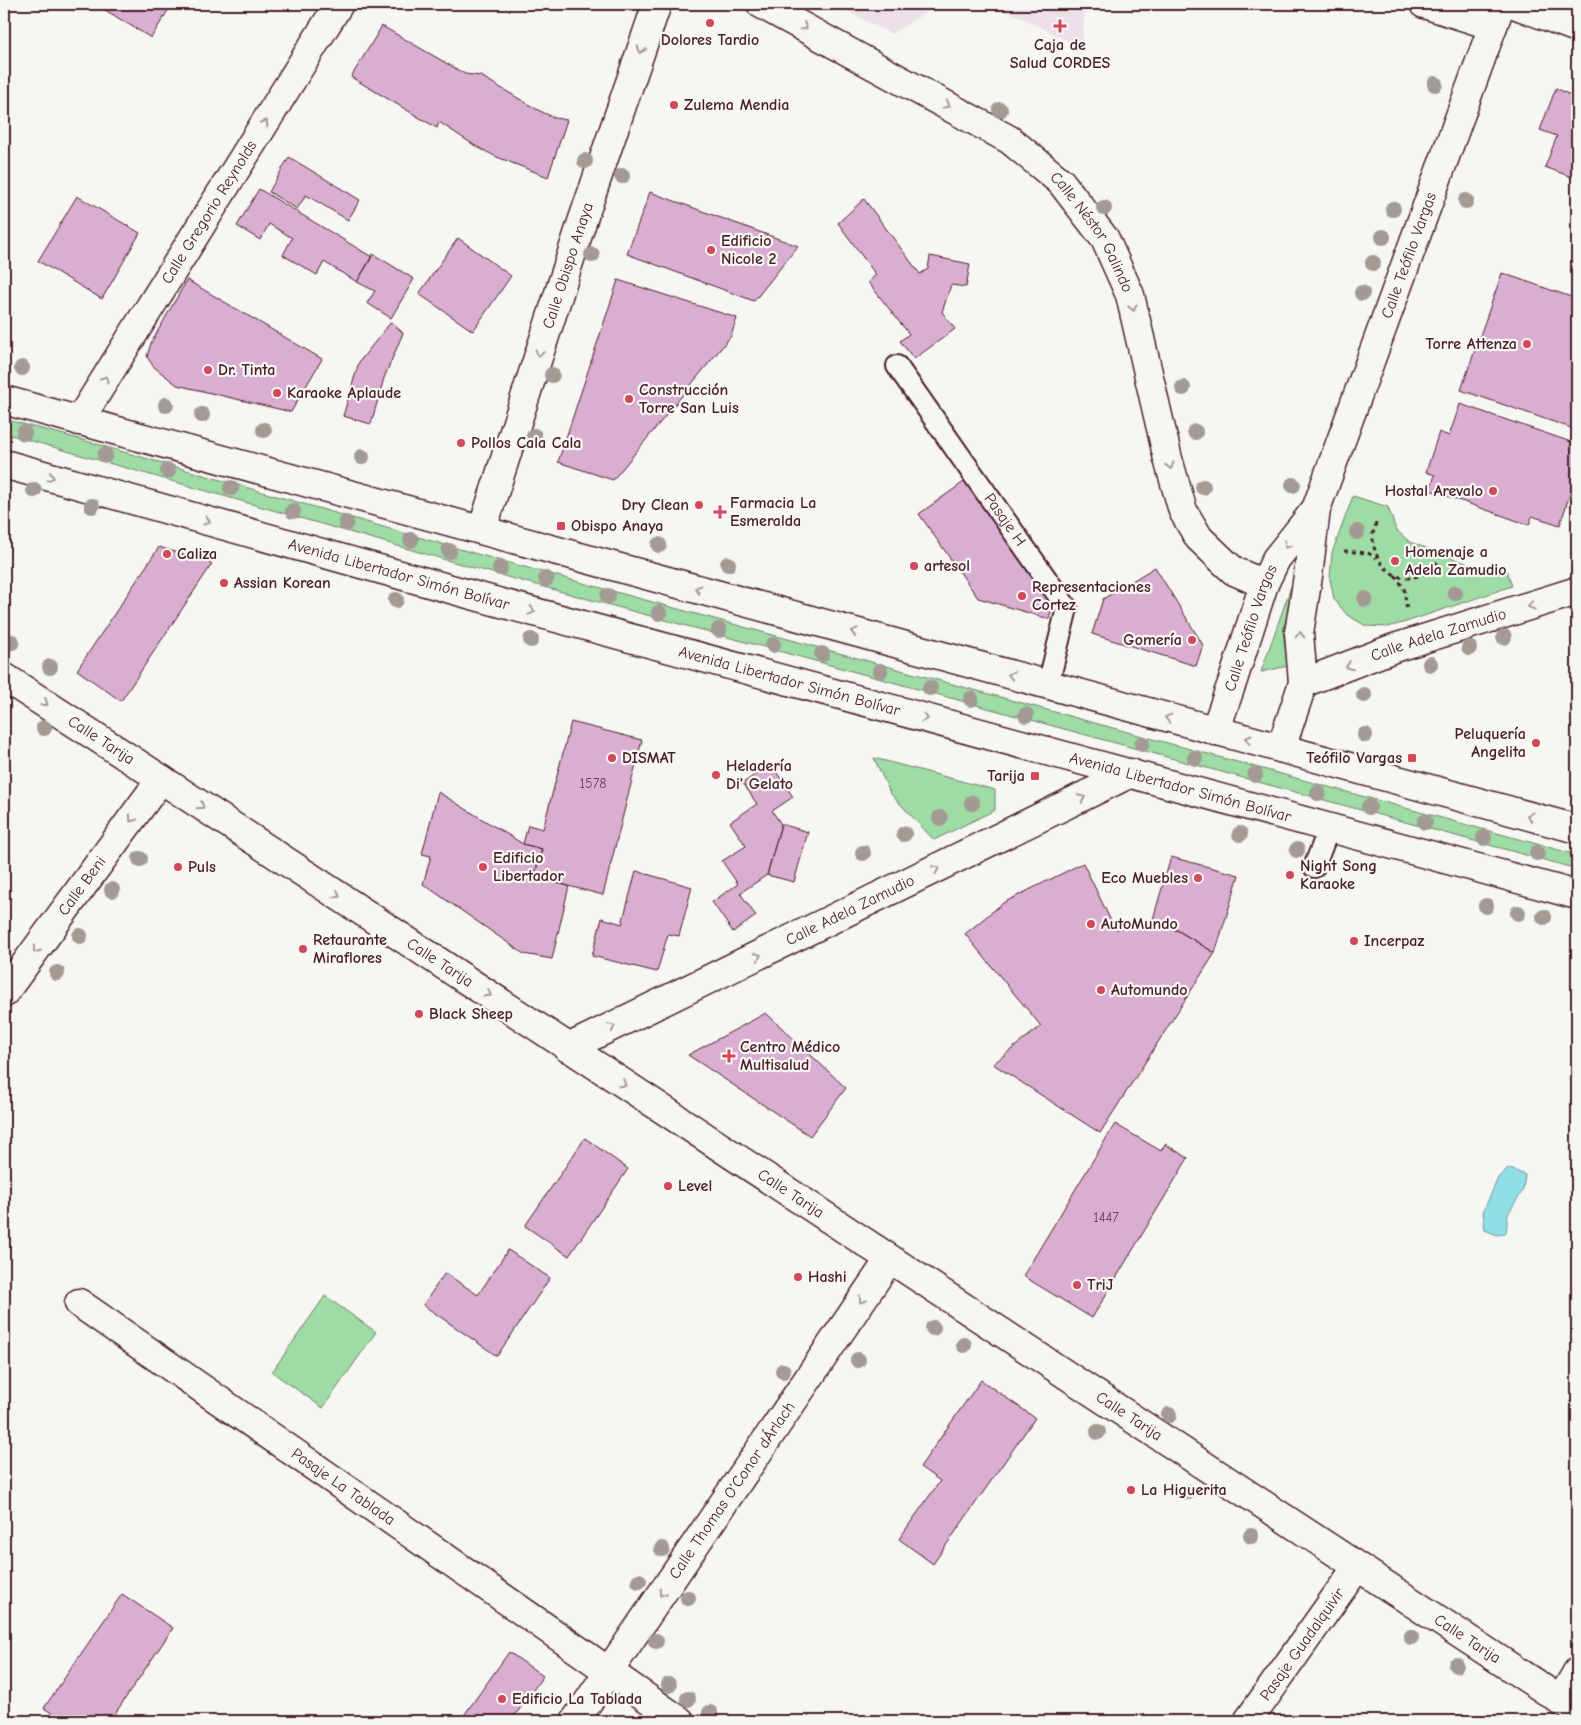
<svg xmlns="http://www.w3.org/2000/svg" width="1581" height="1725" font-family="'Comic Neue',sans-serif">
<style>
.built{fill:#eee0e8}
.green{fill:#9ddca4;stroke:#747e68}
.water{fill:#8fe0e5;stroke:#73939b}
.building{fill:#daaed1;stroke:#4a1f2b}
.lines{fill:none;stroke-linecap:round;stroke-linejoin:round}
.service-casing{stroke:#4a1f2b;stroke-width:24}
.minor-casing{stroke:#4a1f2b;stroke-width:31}
.secondary-casing{stroke:#4a1f2b;stroke-width:31}
.primary-casing{stroke:#4a1f2b;stroke-width:31}
.path{stroke:#4a1f2b;stroke-width:3;stroke-dasharray:4 4;stroke-linecap:butt}
.service{stroke:#f6f6f2;stroke-width:20}
.minor{stroke:#f6f6f2;stroke-width:28}
.secondary{stroke:#f6f6f2;stroke-width:28}
.primary{stroke:#f6f6f2;stroke-width:28}
.tree{fill:#a39a95}
.oneway{stroke:#a99598}
.poi-dot{fill:#d1495b;stroke:#f6f6f2;stroke-width:2}
.labels{text-anchor:middle;dominant-baseline:central;stroke-width:4.5;stroke-linejoin:round;paint-order:stroke}
.number-label{font-size:14px;fill:#6e4354}
.poi-label{font-size:16px;font-weight:bold;fill:#4a1f2b;stroke:#f6f6f2;text-anchor:start}
.street-label{font-size:16px;fill:#4a1f2b;stroke:#f6f6f2}
</style>
<rect width="100%" height="100%" fill="#f6f6f2"/>
<filter id="ink" filterUnits="userSpaceOnUse"><feTurbulence type="fractalNoise" baseFrequency=".02" numOctaves="2"/><feDisplacementMap in="SourceGraphic" scale="10" xChannelSelector="R" yChannelSelector="G"/><feConvolveMatrix kernelMatrix="1 2 1 2 8 2 1 2 1" color-interpolation-filters="sRGB"/></filter>
<g filter="url(#ink)">
<!-- built -->
<path class="built" d="M834,4H939L891,34Z
M994,4H1085L1082,48Z"/>
<!-- green -->
<path class="green" d="M4,419L72,437L477,554L1577,855V869L478,569L4,433Z
M1353,496L1388,507L1396,530L1410,542L1479,568L1507,571L1512,586L1406,622L1388,627L1366,626L1347,615L1334,599L1330,579L1332,553Z
M1299,564L1283,632L1288,666L1261,672Z
M874,758L995,790V810L934,840L890,793Z
M325,1296L376,1332L323,1408L272,1372Z"/>
<!-- water -->
<path class="water" d="M1508,1168L1525,1175L1523,1190L1508,1214L1506,1233L1497,1235L1485,1230L1483,1212L1498,1178Z"/>
<!-- building -->
<path class="building" d="M97,4H172L151,38L97,5Z
M382,26L465,74L481,76L538,110L555,118L567,120L548,177L497,157L477,147L439,122L437,128L351,77Z
M1577,78V179L1545,167L1557,136L1540,130L1556,88L1570,95Z
M289,157L360,200L348,220L306,195L297,209L269,192Z
M259,189L372,257L357,282L324,262L317,275L283,255L292,238L269,224L260,240L237,226Z
M650,192L798,246L754,301L627,254Z
M77,196L140,233L102,299L38,261Z
M864,199L920,274L928,269L930,256L970,264L966,287L951,285L942,312L955,329L914,359L900,341L909,334L868,282L876,275L838,223Z
M458,238L511,276L473,331L419,294Z
M373,254L414,279L391,318L367,303L375,291L357,282Z
M1502,273L1577,299V430L1461,390Z
M187,280L322,359L291,412L177,385L154,367L147,357L151,343Z
M618,280L737,318L731,336L613,480L558,462Z
M391,322L403,333L384,378L371,424L343,416L359,362Z
M1460,404L1577,444V472L1560,525L1532,516L1529,525L1430,490L1435,475L1426,472L1439,432L1449,436Z
M968,479L1053,604L1049,619L978,598L919,514Z
M159,547L212,564L121,701L77,670Z
M1155,567L1203,645L1196,666L1092,634L1103,599Z
M571,722L642,740L603,895L534,877L542,849L523,844L528,825L543,829Z
M771,764L793,797L772,811L781,824L767,875L740,893L756,916L733,932L712,902L738,884L722,861L746,846L730,822L757,804L743,783Z
M438,792L523,844L542,849L534,877L569,886L552,959L524,954L423,884L431,856L422,854Z
M781,824L808,832L794,882L767,875Z
M1171,857L1239,875L1215,953L1177,930L1151,926Z
M1083,863L1115,929L1151,926L1177,930L1215,953L1100,1133L993,1064L1041,1026L965,934L1003,903Z
M636,871L692,887L679,936L668,934L657,972L592,956L602,918L622,924Z
M766,1013L846,1088L810,1136L688,1055Z
M1115,1124L1161,1151L1165,1144L1188,1158L1092,1318L1023,1276Z
M585,1138L628,1169L569,1256L525,1226Z
M508,1250L550,1278L497,1356L423,1305L445,1273L478,1295Z
M981,1380L1035,1418L933,1564L899,1539L940,1481L920,1467Z
M122,1594L173,1628L110,1721H64L44,1708Z
M509,1652L543,1676L511,1721H460Z"/>
<g class="lines">
<defs>
<g id="service">
<path id="s1" d="M897,366L1067,608L1048,685"/>
<path d="M1314,867L1330,826"/>
</g>
<g id="minor">
<path id="s2" d="M761,4L1010,140L1061,182L1105,239L1130,295L1168,459L1183,511L1199,538L1223,561L1234,571L1264,584"/>
<path d="M1424,4L1493,26"/>
<path d="M1514,4L1577,28"/>
<path id="s3" d="M79,421L339,4"/>
<path id="s4" d="M482,530L583,219L657,4"/>
<path id="s5" d="M1303,683L1394,648L1577,591"/>
<path id="s6" d="M1215,731L1233,680L1264,584L1276,559L1316,509"/>
<path id="s7" d="M1281,748L1303,683L1299,633L1308,576L1316,509L1501,4"/>
<path id="s8" d="M161,779L1577,1711"/>
<path id="s9" d="M568,1048L1131,773"/>
<path id="s10" d="M79,1303L680,1721"/>
<path d="M1560,1701L1577,1672"/>
<path id="s11" d="M575,1721L889,1260"/>
<path id="s12" d="M1248,1721L1357,1567"/>
</g>
<g id="secondary">
<path id="s13" d="M4,677L161,779L4,993"/>
</g>
<g id="primary">
<path d="M4,400L1577,829"/>
<path id="s14" d="M4,464L472,595L1577,895"/>
</g>
</defs>
<!-- service casing -->
<use href="#service" class="service-casing"/>
<!-- minor casing -->
<use href="#minor" class="minor-casing"/>
<!-- secondary casing -->
<use href="#secondary" class="secondary-casing"/>
<!-- primary casing -->
<use href="#primary" class="primary-casing"/>
<!-- path -->
<path class="path" d="M1376,523C1375,528 1372,533 1373,538C1373,562 1397,588 1422,574C1428,571 1433,566 1438,562
M1344,551L1368,553L1376,558
M1395,575L1404,588L1407,611"/>
<!-- service -->
<use href="#service" class="service"/>
<!-- minor -->
<use href="#minor" class="minor"/>
<!-- secondary -->
<use href="#secondary" class="secondary"/>
<!-- primary -->
<use href="#primary" class="primary"/>
</g>
<!-- trees -->
<g class="tree">
<circle cx="1435" cy="84" r="8"/>
<circle cx="1000" cy="110" r="8"/>
<circle cx="585" cy="161" r="8"/>
<circle cx="622" cy="176" r="8"/>
<circle cx="1466" cy="201" r="8"/>
<circle cx="1104" cy="208" r="8"/>
<circle cx="1393" cy="209" r="8"/>
<circle cx="1383" cy="237" r="8"/>
<circle cx="592" cy="255" r="8"/>
<circle cx="1373" cy="263" r="8"/>
<circle cx="1362" cy="293" r="8"/>
<circle cx="22" cy="368" r="8"/>
<circle cx="552" cy="375" r="8"/>
<circle cx="1183" cy="388" r="8"/>
<circle cx="166" cy="405" r="8"/>
<circle cx="202" cy="415" r="8"/>
<circle cx="264" cy="430" r="8"/>
<circle cx="1195" cy="432" r="8"/>
<circle cx="24" cy="433" r="8"/>
<circle cx="534" cy="436" r="8"/>
<circle cx="105" cy="455" r="8"/>
<circle cx="362" cy="457" r="8"/>
<circle cx="168" cy="471" r="8"/>
<circle cx="1293" cy="485" r="8"/>
<circle cx="1203" cy="487" r="8"/>
<circle cx="231" cy="488" r="8"/>
<circle cx="34" cy="490" r="8"/>
<circle cx="92" cy="506" r="8"/>
<circle cx="293" cy="511" r="8"/>
<circle cx="346" cy="523" r="8"/>
<circle cx="1357" cy="532" r="8"/>
<circle cx="411" cy="540" r="8"/>
<circle cx="659" cy="545" r="8"/>
<circle cx="449" cy="551" r="8"/>
<circle cx="728" cy="564" r="8"/>
<circle cx="500" cy="568" r="8"/>
<circle cx="546" cy="579" r="8"/>
<circle cx="1455" cy="593" r="8"/>
<circle cx="608" cy="596" r="8"/>
<circle cx="1365" cy="599" r="8"/>
<circle cx="396" cy="600" r="8"/>
<circle cx="659" cy="613" r="8"/>
<circle cx="719" cy="630" r="8"/>
<circle cx="1504" cy="637" r="8"/>
<circle cx="531" cy="640" r="8"/>
<circle cx="12" cy="642" r="8"/>
<circle cx="773" cy="645" r="8"/>
<circle cx="1469" cy="648" r="8"/>
<circle cx="822" cy="654" r="8"/>
<circle cx="1430" cy="664" r="8"/>
<circle cx="50" cy="667" r="8"/>
<circle cx="880" cy="671" r="8"/>
<circle cx="930" cy="688" r="8"/>
<circle cx="1364" cy="695" r="8"/>
<circle cx="971" cy="699" r="8"/>
<circle cx="1026" cy="715" r="8"/>
<circle cx="44" cy="728" r="8"/>
<circle cx="1365" cy="735" r="8"/>
<circle cx="1142" cy="744" r="8"/>
<circle cx="1195" cy="758" r="8"/>
<circle cx="1255" cy="775" r="8"/>
<circle cx="1318" cy="793" r="8"/>
<circle cx="972" cy="803" r="8"/>
<circle cx="1369" cy="807" r="8"/>
<circle cx="940" cy="818" r="8"/>
<circle cx="1425" cy="822" r="8"/>
<circle cx="904" cy="834" r="8"/>
<circle cx="1240" cy="834" r="8"/>
<circle cx="1484" cy="838" r="8"/>
<circle cx="1297" cy="850" r="8"/>
<circle cx="863" cy="853" r="8"/>
<circle cx="1537" cy="853" r="8"/>
<circle cx="140" cy="859" r="8"/>
<circle cx="112" cy="890" r="8"/>
<circle cx="1486" cy="906" r="8"/>
<circle cx="1518" cy="913" r="8"/>
<circle cx="1544" cy="917" r="8"/>
<circle cx="80" cy="936" r="8"/>
<circle cx="57" cy="973" r="8"/>
<circle cx="933" cy="1328" r="8"/>
<circle cx="964" cy="1345" r="8"/>
<circle cx="858" cy="1360" r="8"/>
<circle cx="783" cy="1371" r="8"/>
<circle cx="1169" cy="1415" r="8"/>
<circle cx="1098" cy="1432" r="8"/>
<circle cx="1188" cy="1492" r="8"/>
<circle cx="1251" cy="1536" r="8"/>
<circle cx="662" cy="1549" r="8"/>
<circle cx="639" cy="1581" r="8"/>
<circle cx="688" cy="1598" r="8"/>
<circle cx="1411" cy="1637" r="8"/>
<circle cx="656" cy="1641" r="8"/>
<circle cx="1456" cy="1665" r="8"/>
<circle cx="669" cy="1685" r="8"/>
<circle cx="688" cy="1699" r="8"/>
<circle cx="710" cy="1713" r="8"/>
</g>
<!-- one-way arrows -->
<defs><path id="oneway-chevron" d="M-2-3.5L2.5 0L-2 3.5" fill="none" stroke-width="1.6" stroke-linecap="round" stroke-linejoin="round" transform="scale(1.25)"/></defs>
<g class="oneway">
<use href="#oneway-chevron" transform="translate(804 27) rotate(29)"/>
<use href="#oneway-chevron" transform="translate(641 50) rotate(109)"/>
<use href="#oneway-chevron" transform="translate(947 105) rotate(29)"/>
<use href="#oneway-chevron" transform="translate(265 123) rotate(-58)"/>
<use href="#oneway-chevron" transform="translate(1133 308) rotate(77)"/>
<use href="#oneway-chevron" transform="translate(539 353) rotate(108)"/>
<use href="#oneway-chevron" transform="translate(105 379) rotate(-58)"/>
<use href="#oneway-chevron" transform="translate(1170 466) rotate(75)"/>
<use href="#oneway-chevron" transform="translate(51 477) rotate(16)"/>
<use href="#oneway-chevron" transform="translate(207 521) rotate(16)"/>
<use href="#oneway-chevron" transform="translate(1287 545) rotate(128)"/>
<use href="#oneway-chevron" transform="translate(698 589) rotate(-165)"/>
<use href="#oneway-chevron" transform="translate(1531 606) rotate(163)"/>
<use href="#oneway-chevron" transform="translate(532 611) rotate(15)"/>
<use href="#oneway-chevron" transform="translate(854 632) rotate(-165)"/>
<use href="#oneway-chevron" transform="translate(1300 635) rotate(-89)"/>
<use href="#oneway-chevron" transform="translate(1349 666) rotate(159)"/>
<use href="#oneway-chevron" transform="translate(1011 675) rotate(-165)"/>
<use href="#oneway-chevron" transform="translate(45 703) rotate(33)"/>
<use href="#oneway-chevron" transform="translate(925 718) rotate(15)"/>
<use href="#oneway-chevron" transform="translate(1168 718) rotate(-165)"/>
<use href="#oneway-chevron" transform="translate(1248 739) rotate(-166)"/>
<use href="#oneway-chevron" transform="translate(1082 798) rotate(-26)"/>
<use href="#oneway-chevron" transform="translate(201 806) rotate(33)"/>
<use href="#oneway-chevron" transform="translate(1530 816) rotate(-165)"/>
<use href="#oneway-chevron" transform="translate(132 819) rotate(126)"/>
<use href="#oneway-chevron" transform="translate(936 869) rotate(-26)"/>
<use href="#oneway-chevron" transform="translate(337 895) rotate(33)"/>
<use href="#oneway-chevron" transform="translate(36 950) rotate(126)"/>
<use href="#oneway-chevron" transform="translate(758 956) rotate(-26)"/>
<use href="#oneway-chevron" transform="translate(488 994) rotate(33)"/>
<use href="#oneway-chevron" transform="translate(612 1027) rotate(-26)"/>
<use href="#oneway-chevron" transform="translate(623 1084) rotate(33)"/>
<use href="#oneway-chevron" transform="translate(862 1300) rotate(124)"/>
<use href="#oneway-chevron" transform="translate(662 1593) rotate(124)"/>
</g>
</g>
<!-- markers -->
<g class="poi-dot">
<circle cx="710" cy="23" r="5"/>
<path d="M1057.5 18.5h5v5h5v5h-5v5h-5v-5h-5v-5h5z"/>
<circle cx="674" cy="105" r="5"/>
<circle cx="711" cy="250" r="5"/>
<circle cx="1527" cy="344" r="5"/>
<circle cx="208" cy="370" r="5"/>
<circle cx="277" cy="393" r="5"/>
<circle cx="629" cy="399" r="5"/>
<circle cx="461" cy="443" r="5"/>
<circle cx="1493" cy="491" r="5"/>
<circle cx="699" cy="505" r="5"/>
<path d="M717.5 504.5h5v5h5v5h-5v5h-5v-5h-5v-5h5z"/>
<rect x="556" y="521" width="10" height="10" rx="2.5"/>
<circle cx="167" cy="554" r="5"/>
<circle cx="1395" cy="561" r="5"/>
<circle cx="914" cy="566" r="5"/>
<circle cx="224" cy="583" r="5"/>
<circle cx="1022" cy="596" r="5"/>
<circle cx="1192" cy="640" r="5"/>
<circle cx="1536" cy="743" r="5"/>
<circle cx="612" cy="758" r="5"/>
<rect x="1407" y="753" width="10" height="10" rx="2.5"/>
<circle cx="716" cy="775" r="5"/>
<rect x="1030" y="771" width="10" height="10" rx="2.5"/>
<circle cx="178" cy="867" r="5"/>
<circle cx="483" cy="867" r="5"/>
<circle cx="1290" cy="875" r="5"/>
<circle cx="1198" cy="878" r="5"/>
<circle cx="1091" cy="924" r="5"/>
<circle cx="1354" cy="941" r="5"/>
<circle cx="303" cy="949" r="5"/>
<circle cx="1101" cy="990" r="5"/>
<circle cx="419" cy="1014" r="5"/>
<path d="M726.5 1048.5h5v5h5v5h-5v5h-5v-5h-5v-5h5z"/>
<circle cx="668" cy="1186" r="5"/>
<circle cx="798" cy="1277" r="5"/>
<circle cx="1077" cy="1285" r="5"/>
<circle cx="1131" cy="1490" r="5"/>
<circle cx="502" cy="1699" r="5"/>
</g>
<g class="labels">
<!-- number labels -->
<g class="number-label">
<text x="593" y="783">1578</text>
<text x="1106" y="1217">1447</text>
</g>
<!-- poi labels -->
<g class="poi-label">
<text x="710" y="40" text-anchor="middle">Dolores Tardio</text>
<text x="1060" y="45" text-anchor="middle">Caja de<tspan x="1060" dy="18">Salud CORDES</tspan></text>
<text x="684" y="105">Zulema Mendia</text>
<text x="721" y="241">Edificio<tspan x="721" dy="18">Nicole 2</tspan></text>
<text x="1517" y="344" text-anchor="end">Torre Attenza</text>
<text x="218" y="370">Dr. Tinta</text>
<text x="639" y="390">Construcción<tspan x="639" dy="18">Torre San Luis</tspan></text>
<text x="287" y="393">Karaoke Aplaude</text>
<text x="471" y="443">Pollos Cala Cala</text>
<text x="1483" y="491" text-anchor="end">Hostal Arevalo</text>
<text x="730" y="503">Farmacia La<tspan x="730" dy="18">Esmeralda</tspan></text>
<text x="689" y="505" text-anchor="end">Dry Clean</text>
<text x="571" y="526">Obispo Anaya</text>
<text x="1405" y="552">Homenaje a<tspan x="1405" dy="18">Adela Zamudio</tspan></text>
<text x="177" y="554">Caliza</text>
<text x="924" y="566">artesol</text>
<text x="234" y="583">Assian Korean</text>
<text x="1032" y="587">Representaciones<tspan x="1032" dy="18">Cortez</tspan></text>
<text x="1182" y="640" text-anchor="end">Gomería</text>
<text x="1526" y="734" text-anchor="end">Peluquería<tspan x="1526" dy="18">Angelita</tspan></text>
<text x="622" y="758">DISMAT</text>
<text x="1402" y="758" text-anchor="end">Teófilo Vargas</text>
<text x="726" y="766">Heladería<tspan x="726" dy="18">Di' Gelato</tspan></text>
<text x="1025" y="776" text-anchor="end">Tarija</text>
<text x="493" y="858">Edificio<tspan x="493" dy="18">Libertador</tspan></text>
<text x="1300" y="866">Night Song<tspan x="1300" dy="18">Karaoke</tspan></text>
<text x="188" y="867">Puls</text>
<text x="1188" y="878" text-anchor="end">Eco Muebles</text>
<text x="1101" y="924">AutoMundo</text>
<text x="313" y="940">Retaurante<tspan x="313" dy="18">Miraflores</tspan></text>
<text x="1364" y="941">Incerpaz</text>
<text x="1111" y="990">Automundo</text>
<text x="429" y="1014">Black Sheep</text>
<text x="740" y="1047">Centro Médico<tspan x="740" dy="18">Multisalud</tspan></text>
<text x="678" y="1186">Level</text>
<text x="808" y="1277">Hashi</text>
<text x="1087" y="1285">TriJ</text>
<text x="1141" y="1490">La Higuerita</text>
<text x="512" y="1699">Edificio La Tablada</text>
</g>
<!-- street labels -->
<g class="street-label">
<text stroke="none"><textPath href="#s3" startOffset="246">Calle Gregorio Reynolds</textPath></text>
<text stroke="none"><textPath href="#s2" startOffset="409">Calle Néstor Galindo</textPath></text>
<text stroke="none"><textPath href="#s7" startOffset="514">Calle Teófilo Vargas</textPath></text>
<text stroke="none"><textPath href="#s4" startOffset="278">Calle Obispo Anaya</textPath></text>
<text stroke="none"><textPath href="#s1" startOffset="188">Pasaje H</textPath></text>
<text stroke="none"><textPath href="#s14" startOffset="410">Avenida Libertador Simón Bolívar</textPath></text>
<text stroke="none"><textPath href="#s6" startOffset="109">Calle Teófilo Vargas</textPath></text>
<text stroke="none"><textPath href="#s5" startOffset="144">Calle Adela Zamudio</textPath></text>
<text stroke="none"><textPath href="#s14" startOffset="815">Avenida Libertador Simón Bolívar</textPath></text>
<text stroke="none"><textPath href="#s13" startOffset="116">Calle Tarija</textPath></text>
<text stroke="none"><textPath href="#s14" startOffset="1220">Avenida Libertador Simón Bolívar</textPath></text>
<text transform="translate(82 886) rotate(-54)">Calle Beni</text>
<text stroke="none"><textPath href="#s9" startOffset="314">Calle Adela Zamudio</textPath></text>
<text stroke="none"><textPath href="#s8" startOffset="334">Calle Tarija</textPath></text>
<text stroke="none"><textPath href="#s8" startOffset="754">Calle Tarija</textPath></text>
<text stroke="none"><textPath href="#s8" startOffset="1159">Calle Tarija</textPath></text>
<text stroke="none"><textPath href="#s10" startOffset="322">Pasaje La Tablada</textPath></text>
<text stroke="none"><textPath href="#s11" startOffset="279">Calle Thomas O'Conor dÁrlach</textPath></text>
<text stroke="none"><textPath href="#s8" startOffset="1564">Calle Tarija</textPath></text>
<text stroke="none"><textPath href="#s12" startOffset="94">Pasaje Guadalquivir</textPath></text>
</g>
</g>
<!-- margin -->
<rect width="1581" height="1725" fill="none" stroke="#f6f6f2" stroke-width="20"/>
<rect x="10" y="10" width="1561" height="1705" fill="none" stroke="#4a1f2b" stroke-width="2" filter="url(#ink)"/>
</svg>
